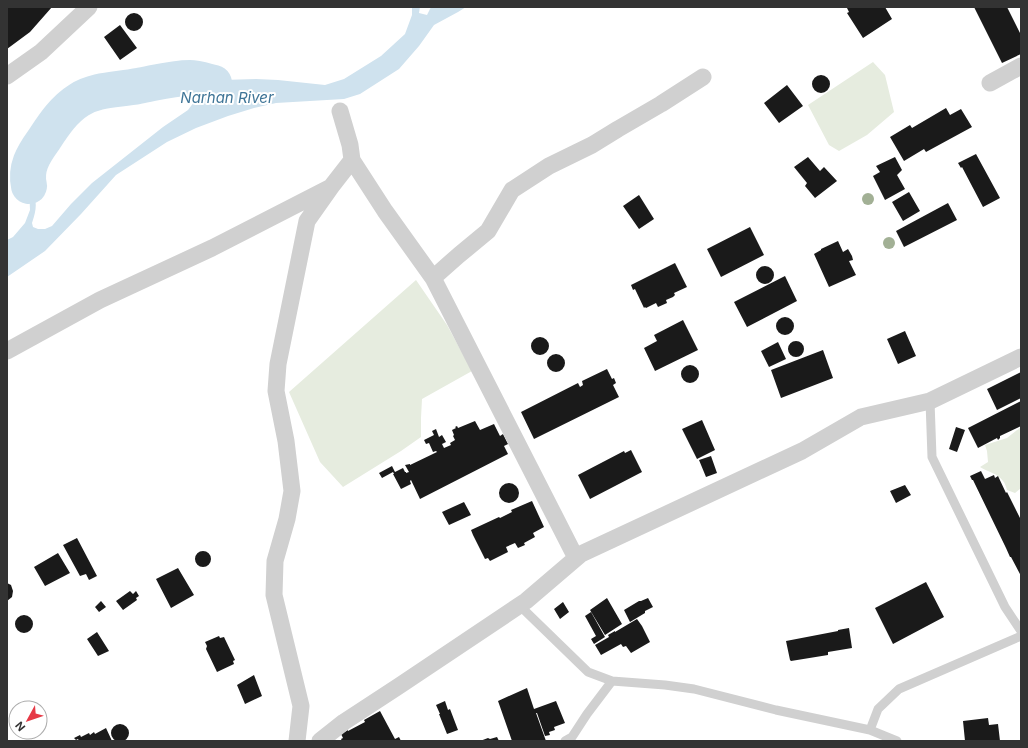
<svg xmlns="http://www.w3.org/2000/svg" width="1028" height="748" font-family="Inter,sans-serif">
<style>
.green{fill:#e6ecdf}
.water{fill:#cfe2ee}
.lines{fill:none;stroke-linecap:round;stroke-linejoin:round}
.river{stroke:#cfe2ee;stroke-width:36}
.building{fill:#1a1a1a}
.lane{stroke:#d0d0d0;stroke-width:9}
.street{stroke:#d0d0d0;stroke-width:17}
.tree{fill:#a2b095}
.labels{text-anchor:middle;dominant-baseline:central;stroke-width:4;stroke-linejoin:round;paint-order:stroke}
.water-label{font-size:15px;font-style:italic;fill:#3f7597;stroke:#fff}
</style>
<rect width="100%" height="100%" fill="#fff"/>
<!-- green -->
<path class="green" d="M873,62L885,75L894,112L867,135L839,151L829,145L808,105Z
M416,280L447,325L472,371L422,399L421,418V437L401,451L343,487L320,462L289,392Z
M1021,427V488L1015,493L1007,490C1006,487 1005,483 1003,481C997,473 988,472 980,467L988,462L987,451L985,445L1007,438Z"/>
<!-- water -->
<path class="water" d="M412,7H420L419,13L427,15L431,7H466L458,12L434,25L419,46L399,69L360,94L344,99L276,103L254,108L228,116L196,128L167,142L116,175L81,214L45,251L7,277V240L13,237L25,223L30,210L29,186C38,200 37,208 32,223L33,227L38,229H45L52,226L71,204L92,183L163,127L188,110L200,94L214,83L223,80L256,79L278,80L325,85L344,79L381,56L405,34L412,15Z"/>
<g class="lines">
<!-- river -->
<path class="river" d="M29,186C25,168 33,155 43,141C53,126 63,110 79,100C96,89 118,90 138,86C155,83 172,78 190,78C197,78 206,81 214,83"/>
</g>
<!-- building -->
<path class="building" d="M7,7H52L30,32L7,49Z
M849,7H885L892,19L863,38L847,13L849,12L847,8Z
M974,7H1007L1021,35V54L1002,63Z
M125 22a9 9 0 1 1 18 0a9 9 0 1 1-18 0Z
M120,25L137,48L120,60L104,37Z
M812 84a9 9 0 1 1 18 0a9 9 0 1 1-18 0Z
M787,85L803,106L779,123L764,103Z
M946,108L950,115L961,109L972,127L926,152L924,149L904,161L890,137L910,125L912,128Z
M976,154L1000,198L983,207L962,167L961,168L958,163Z
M808,157L820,171L824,167L837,181L815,198L805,186L807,183L794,167Z
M895,157L902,170L897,175L905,189L885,200L873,176L880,172L876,166Z
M909,192L920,211L903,221L892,202Z
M639,195L654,219L639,229L623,206Z
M948,203L957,220L904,247L896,231Z
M750,227L764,255L721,277L707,249Z
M838,241L843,252L848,249L852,256L853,260L849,261L856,275L829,287L814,254L821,250V249Z
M675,263L687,287L674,293L675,295L673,297L666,300L667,303L658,307L656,303L646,308L645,307L644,308L635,289L633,290L631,285Z
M756 275a9 9 0 1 1 18 0a9 9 0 1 1-18 0Z
M785,276L797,301L747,327L734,302Z
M776 326a9 9 0 1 1 18 0a9 9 0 1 1-18 0Z
M683,320L698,350L655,371L644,348L657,341L654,335Z
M905,331L916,356L898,364L887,339Z
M531 346a9 9 0 1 1 18 0a9 9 0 1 1-18 0Z
M788 349a8 8 0 1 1 16 0a8 8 0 1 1-16 0Z
M778,342L786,359L769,367L761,351Z
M823,350L833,378L781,398L771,370Z
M547 363a9 9 0 1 1 18 0a9 9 0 1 1-18 0Z
M681 374a9 9 0 1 1 18 0a9 9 0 1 1-18 0Z
M607,369L612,379L614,378L616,383L613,385L619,397L534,439L521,412L578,383L580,387L583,385L582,381Z
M1021,372V398L997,410L987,389Z
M1021,401V426L1000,436V438L998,440L997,438L978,448L968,428Z
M702,420L715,450L697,459L682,429Z
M475,421L480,430L494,424L500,436L503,434L508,444L504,446L508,454L420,499L411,480L410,481L411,484L401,489L393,474H394L393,472L382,478L379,473L392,466L395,472L403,468L405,472H406V473L409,472L405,465L410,464V465L437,452L436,451L433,452L429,443L426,444L424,440L434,435L432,431L436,429L439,437L442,435L446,442L442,444L444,448L451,445L450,443L455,440L453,436L454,435L452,430L456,428L455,427L457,426L458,428Z
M956,427L965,430L957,452L949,449Z
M631,450L642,472L590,499L578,475L624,451L625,453Z
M711,456L717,473L706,477L699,460Z
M981,471L985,479L994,475L995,478L998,476L1006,493L1007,492L1021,520V576L1011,557H1010L1006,548L973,480H972L970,476Z
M499 493a10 10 0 1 1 20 0a10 10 0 1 1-20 0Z
M905,485L911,495L896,503L890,491Z
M532,501L544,527L533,533L535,537L524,543L525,545L518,548L515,543L506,547L508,552L490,561L488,558L485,559L473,535L471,530L499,517L500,518L512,512L511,510Z
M464,502L471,515L449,525L442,512Z
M77,538L97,576L89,580L86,574L80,576L63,545Z
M195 559a8 8 0 1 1 16 0a8 8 0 1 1-16 0Z
M58,553L70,573L45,586L34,567Z
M178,568L194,595L171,608L156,579Z
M926,582L944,617L893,644L875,608Z
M7,583L11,585L13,591L12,597L7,601Z
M130,591L133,594L136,591L139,596L136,598L137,600L123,610L116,601Z
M607,598L622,624L605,635L590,610Z
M648,598L653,607L645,611V613L630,622L624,610L639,601H641Z
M101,601L106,607L99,612L95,607Z
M563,602L569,612L560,619L554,609Z
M591,612L605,637L594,644L591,639L596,636L585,616Z
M15 624a9 9 0 1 1 18 0a9 9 0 1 1-18 0Z
M637,619L642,626L650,642L631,653L626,646L623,647L621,644L601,655L595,645L609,637L608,635L615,631V632Z
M849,628L852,648L828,652V655L791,661L790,660L786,641L838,631V630Z
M97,632L109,651L98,656L87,639Z
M219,636L220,638L224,637L235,660L233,661L234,664L217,672L206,649L207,646L205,642Z
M254,675L262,696L245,704L237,685Z
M527,688L534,709L556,701L565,723L554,727L555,730L549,732L550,735L545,736L537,713H536L546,741H512L498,701Z
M445,701L448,710L450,709L458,730L447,734L439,714H440L436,705Z
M380,711L395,739L399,737L401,741H342L341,739L343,738L341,734L348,730V731L365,722L364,720Z
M988,718L989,725L998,724L1000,741H965L963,721Z
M111 733a9 9 0 1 1 18 0a9 9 0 1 1-18 0Z
M106,728L112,741H79L78,739L76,740L74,738L80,735L81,737L89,733L90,735L94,732L95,734Z
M497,737L499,741H480L488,738L490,739Z"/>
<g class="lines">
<!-- lane -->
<path class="lane" d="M930,401L932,457L1005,607L1021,631
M519,605L588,672L612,681L665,685L694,689L776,710L870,730L897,741
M870,730L878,709L899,689L1021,636
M565,741L572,737L587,714L612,681"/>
<!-- street -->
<path class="street" d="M7,76L41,52L89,7
M990,83L1021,66
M352,160L385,211L433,278
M7,351L100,300L212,248L331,187L352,160L350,145L340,111
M576,558L433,278L459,255L488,231L512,190L549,166L592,145L618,129L661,104L703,77
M297,741L301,706L274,595L275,561L287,519L292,491L286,441L276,391L278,364L307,221L331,187
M320,741L344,722L399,686L526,601L581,554L802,451L861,417L930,401L1021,357"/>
</g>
<!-- trees -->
<g class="tree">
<circle cx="868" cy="199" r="6"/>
<circle cx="889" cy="243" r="6"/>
</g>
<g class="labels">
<!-- water labels -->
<g class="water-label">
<text x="227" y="97">Narhan River</text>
</g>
</g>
<!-- border -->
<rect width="1028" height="748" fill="none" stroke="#333333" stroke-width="16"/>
<!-- north arrow -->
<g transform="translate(28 720) rotate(230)"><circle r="19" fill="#ffffff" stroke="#adadad"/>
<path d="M0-3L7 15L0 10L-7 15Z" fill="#e63946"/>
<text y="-6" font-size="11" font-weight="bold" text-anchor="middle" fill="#333333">N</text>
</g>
</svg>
